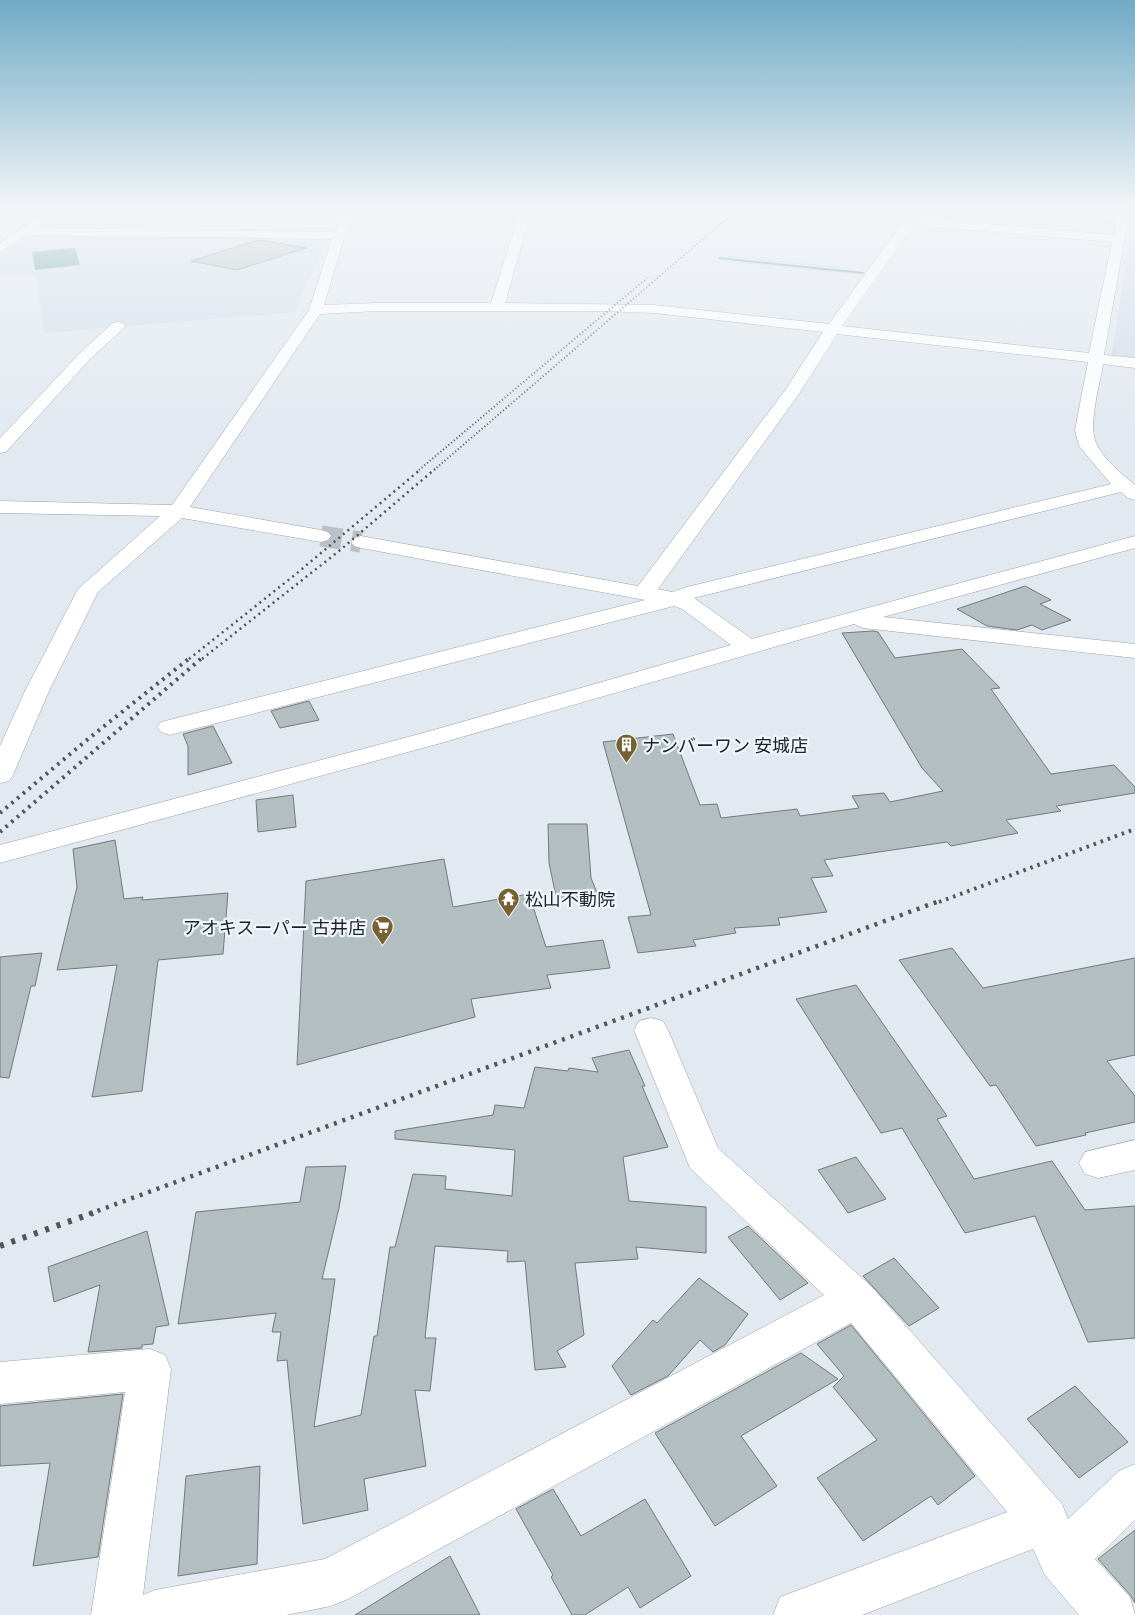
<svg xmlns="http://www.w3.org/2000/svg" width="1135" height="1615" font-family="'Titillium Web','Noto Sans JP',sans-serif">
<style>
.built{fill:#d2dfeb}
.water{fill:#5c9c91}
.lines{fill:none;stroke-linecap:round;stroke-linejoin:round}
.stream{fill:#5c9c91;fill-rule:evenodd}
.building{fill:#b3bec0;stroke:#717a7c}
.minor-tunnel{stroke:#bbc1c7;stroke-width:21;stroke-dasharray:21 10;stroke-linecap:butt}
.minor-casing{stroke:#9aa0a7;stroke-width:1}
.path{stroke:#a1a6ac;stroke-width:1;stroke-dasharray:1 2;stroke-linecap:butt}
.minor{fill:#fff;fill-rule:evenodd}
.rail-far4{stroke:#515558;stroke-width:2;stroke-dasharray:1 2.5;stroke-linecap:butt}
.rail-far3{stroke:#515558;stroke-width:2.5;stroke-dasharray:2 4;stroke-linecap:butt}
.rail-far2{stroke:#515558;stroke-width:4;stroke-dasharray:2.5 5;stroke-linecap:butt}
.rail-far1{stroke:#515558;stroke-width:4.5;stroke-dasharray:3 6;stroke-linecap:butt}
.rail{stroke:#515558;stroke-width:6;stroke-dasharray:4 8;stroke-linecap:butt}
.labels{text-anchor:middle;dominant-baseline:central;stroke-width:4.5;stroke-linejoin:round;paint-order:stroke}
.poi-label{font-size:18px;fill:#1f2224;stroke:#eff6fd;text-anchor:start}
</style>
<rect width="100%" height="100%" fill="#e2e9f0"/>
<!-- built -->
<path class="built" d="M34,232L327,237L295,312L44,333L36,276H0V254Z
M1130,239H1135V360L1111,358Z"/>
<!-- water -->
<path class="water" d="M75,248L80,265L35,270L32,252Z"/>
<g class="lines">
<!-- stream -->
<path class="stream" d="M718,257L863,272L865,273L863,274L719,259Z"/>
</g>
<!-- building -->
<path class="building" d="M259,240L306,248L237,270L191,261Z
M1025,586L1051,600L1040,604L1071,620L1042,630L1032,625L1017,630L987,626L957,609Z
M873,631L878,632L895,658L962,649L1000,688L991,689L1051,774L1114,765L1135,787V793L1056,806L1061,811L1006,820L1018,833L951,846L947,842L824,860L833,876L811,878L827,912L778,918L780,925L734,928L736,933L693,940L696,946L638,953L628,917L651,915L603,742L673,734L700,805L717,804L721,818L797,809L800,816L859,808L852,796L884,793L890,802L943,791L922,768L842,633Z
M309,701L319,720L280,728L271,711Z
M213,726L232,763L188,775V746L183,734Z
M293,795L296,827L258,832L256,800Z
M548,824H587L591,878L598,895L557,901L549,863Z
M115,840L124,899L143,897L142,900L228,893L223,954L158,960L142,1091L92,1097L117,965L57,970L77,887L73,849Z
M444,859L453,907L529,894L546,947L603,940L610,968L547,975L551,988L471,999L475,1017L297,1065L306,881Z
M952,948L983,988L1135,958V1055L1107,1061L1135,1096V1122L1085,1133L1086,1135L1036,1146L996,1085L990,1086L899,960Z
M42,953L35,986H31L9,1078L0,1077V957Z
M856,985L947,1116L937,1119L974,1179L1052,1161L1085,1210L1135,1206V1338L1088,1342L1035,1216L965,1233L902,1128L881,1133L796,999Z
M629,1050L645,1086H642L668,1147L623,1157L629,1201L706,1207V1253L636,1247L638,1259L575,1263L584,1335L557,1351L566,1367L535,1370L525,1261L507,1262L508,1251L435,1246L425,1338H436L430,1391L415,1390L426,1466L364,1479L368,1510L303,1524L287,1360L277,1361L281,1332H272L276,1313L178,1324L196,1212L300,1202L306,1167L346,1166L339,1208L322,1279H335L314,1427L361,1415L374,1336H377L390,1247H395L413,1174L446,1176L445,1189L512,1196L515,1150L395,1139V1131L493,1115L495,1105L524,1108L535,1067L568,1071L569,1068L598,1072L592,1058Z
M856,1157L886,1199L848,1213L818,1170Z
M748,1226L808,1283L780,1300L728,1237Z
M147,1231L169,1325L156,1327L153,1344L142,1345V1348L88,1352L100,1285L54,1302L48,1267Z
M894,1258L939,1308L909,1326L863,1276Z
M699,1278L748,1314L725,1345L713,1352L700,1340L668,1376L631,1395L612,1366L653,1320L657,1323Z
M851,1325L975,1476L938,1505L931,1496L863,1541L817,1478L877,1440L833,1387L844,1376L817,1344Z
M801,1353L838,1379L741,1436L777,1486L715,1526L655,1433Z
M1075,1386L1128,1442L1079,1478L1027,1419Z
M123,1394L98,1557L33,1566L50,1463L0,1466V1406Z
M260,1466L257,1564L178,1576L186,1476Z
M553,1489L581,1536L645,1499L691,1576L640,1608L628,1587L585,1615H572L551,1577L553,1575L516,1509Z
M1135,1530V1603L1131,1596L1098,1559Z
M450,1556L480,1615H355Z"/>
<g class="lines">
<!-- minor-tunnel -->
<path class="minor-tunnel" d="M321,536L361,542"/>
<defs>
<path id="minor" d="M51,208H64L38,228L335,232L342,208H353L324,305L376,303H491L521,208H532L505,303L654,305L829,324L913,208H924L917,218L1114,235L1117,220L1016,211L1011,208H1060L1118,213L1119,208H1130L1104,355L1135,358V368L1103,364C1100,384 1087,428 1097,445C1105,461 1122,474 1135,485V500L1128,498L1121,492L694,598L752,639L1135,536V548L883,617L1135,644V658L863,628L854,624L441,743L0,863V845L423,733L731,645L682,609L674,606L170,735L161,732L157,727L161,722L645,600L361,548L354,546L351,542L354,538L361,536L638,586L786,389L823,332L654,313L601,311H376L320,314L190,507L321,530L328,532L331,536L328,540L321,542L182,518L98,592L49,691L13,775L9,781L0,783V746L25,691L78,589L160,516L0,513V501L172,505L309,310L332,239L28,235L0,252V243ZM913,225L1112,242L1089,353L842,326ZM837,334L1088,362L1075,430L1079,446L1111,484L687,587L672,592L658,589L799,394Z
M118,322L123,323L125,326L123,329L90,359L6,452L0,453V438L80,353L113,323Z
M651,1018L663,1021L668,1030L718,1148L871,1286L1062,1504L1068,1519L1119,1471L1135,1464V1520L1095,1559L1130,1597L1135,1615H1079L1045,1575L1033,1549L862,1615H773L780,1597L1007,1512L851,1323L348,1599L331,1606L286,1615H91L125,1392L0,1404V1362L150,1349L165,1355L171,1369L143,1595L155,1590L325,1559L824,1295L690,1168L634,1030L639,1021Z
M1135,1140V1170L1098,1178L1085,1174L1079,1163L1085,1152Z"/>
</defs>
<!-- minor casing -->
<use href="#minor" class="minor-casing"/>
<!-- path -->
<path class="path" d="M725,256L850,269
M721,260L847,273"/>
<!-- minor -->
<use href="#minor" class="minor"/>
<!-- rail-far4 -->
<path class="rail-far4" d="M419,470L647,278
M434,470L739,208"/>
<!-- rail-far3 -->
<path class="rail-far3" d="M189,659L296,574L421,469
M202,659L339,551L435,469"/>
<!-- rail-far2 -->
<path class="rail-far2" d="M0,813L88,739L191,657
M0,832L203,657
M939,902L1135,829"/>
<!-- rail-far1 -->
<path class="rail-far1" d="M89,1214L942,900"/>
<!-- rail -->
<path class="rail" d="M0,1246L93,1213"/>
</g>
<!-- sky -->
<linearGradient id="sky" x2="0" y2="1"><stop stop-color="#70aac5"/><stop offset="0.48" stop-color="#f2f5f8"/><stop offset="1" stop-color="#f2f5f8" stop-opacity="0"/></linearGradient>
<rect width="1135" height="434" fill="url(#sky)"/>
<!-- icons -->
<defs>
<symbol id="building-pin" viewBox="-11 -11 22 30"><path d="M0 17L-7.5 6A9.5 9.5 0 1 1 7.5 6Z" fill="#786131" stroke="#eff6fd"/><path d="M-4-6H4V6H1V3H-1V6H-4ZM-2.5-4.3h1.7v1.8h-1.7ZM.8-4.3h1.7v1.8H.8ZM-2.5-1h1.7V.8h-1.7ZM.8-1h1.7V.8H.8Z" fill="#fff"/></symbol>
<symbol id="temple-pin" viewBox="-11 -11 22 30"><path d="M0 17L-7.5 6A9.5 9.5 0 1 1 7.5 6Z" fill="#786131" stroke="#eff6fd"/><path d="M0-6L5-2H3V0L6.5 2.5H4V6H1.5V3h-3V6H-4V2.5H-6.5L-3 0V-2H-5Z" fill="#fff"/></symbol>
<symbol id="supermarket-pin" viewBox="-11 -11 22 30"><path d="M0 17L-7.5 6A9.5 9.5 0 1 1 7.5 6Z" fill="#786131" stroke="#eff6fd"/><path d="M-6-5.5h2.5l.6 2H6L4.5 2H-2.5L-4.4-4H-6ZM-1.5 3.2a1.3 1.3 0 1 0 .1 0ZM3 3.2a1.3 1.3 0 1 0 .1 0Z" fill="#fff"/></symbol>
</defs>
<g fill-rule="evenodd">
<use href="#building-pin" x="614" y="732" width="25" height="34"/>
<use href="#temple-pin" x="496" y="886" width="25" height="34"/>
<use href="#supermarket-pin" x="370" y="914" width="25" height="34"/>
</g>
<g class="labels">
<!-- poi labels -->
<g class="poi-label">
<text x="642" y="745">ナンバーワン 安城店</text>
<text x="525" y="899">松山不動院</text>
<text x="366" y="927" text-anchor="end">アオキスーパー 古井店</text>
</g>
</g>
</svg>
